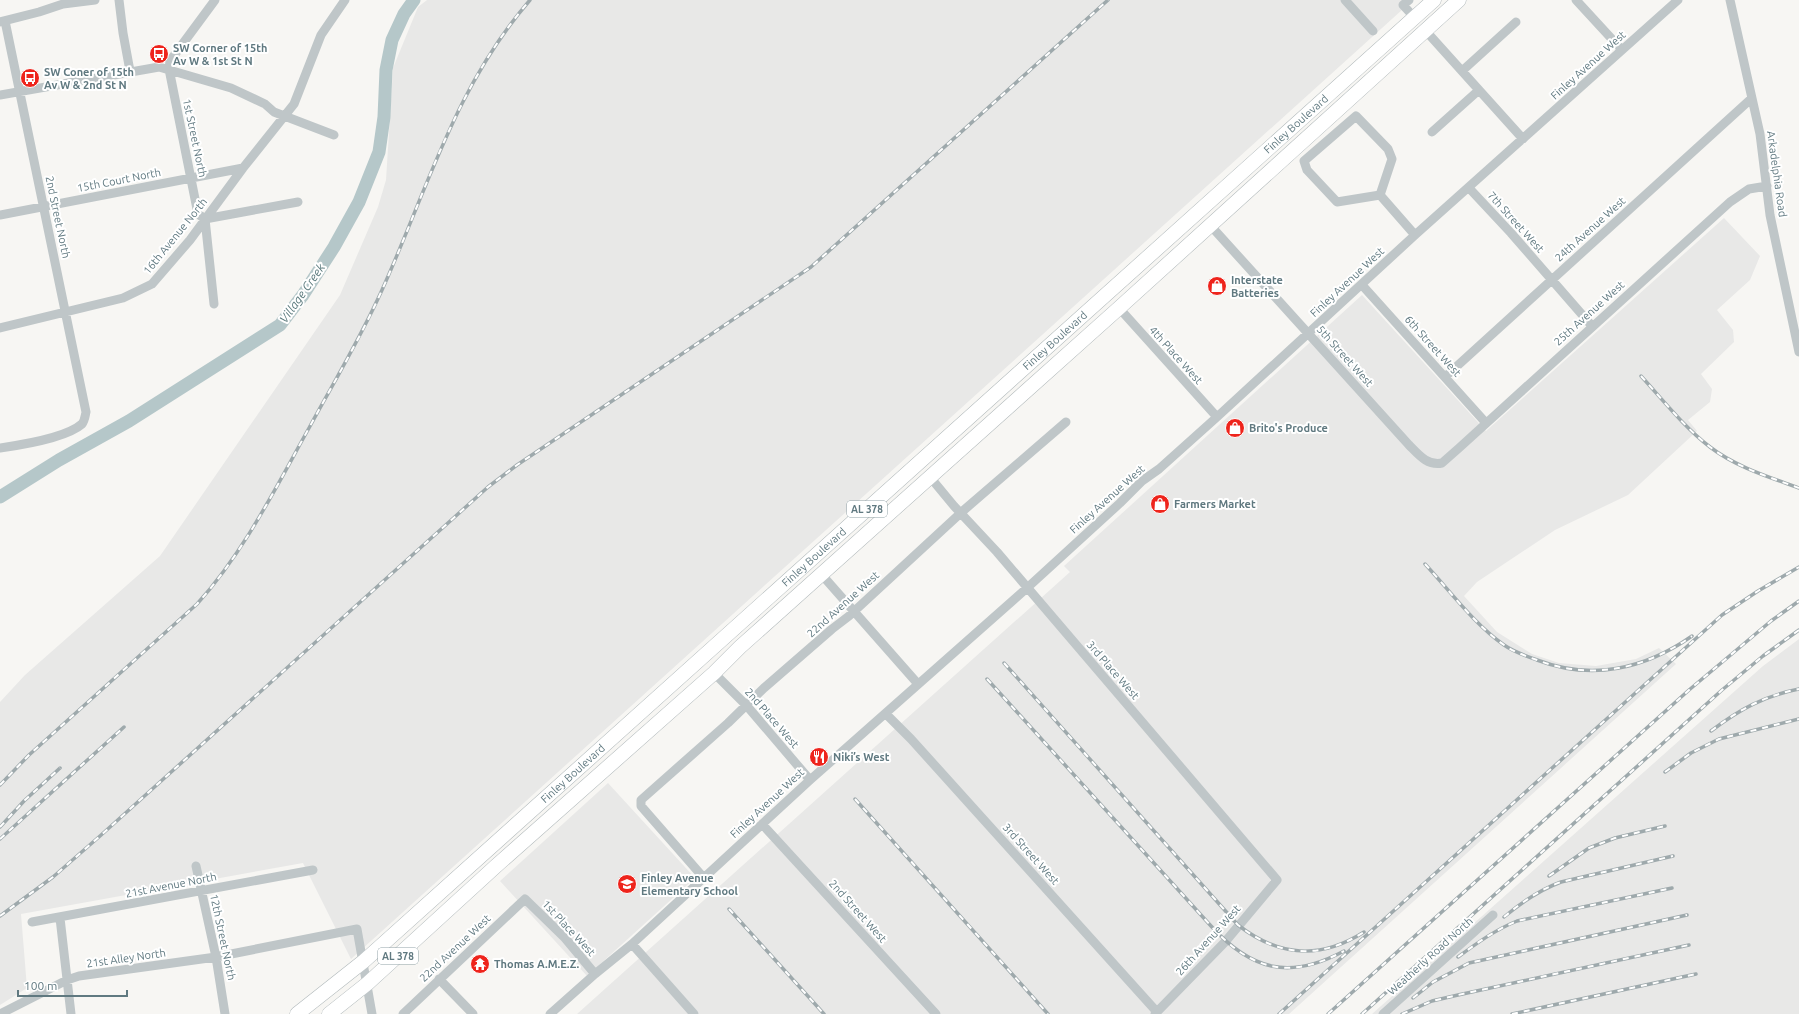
<svg xmlns="http://www.w3.org/2000/svg" width="1799" height="1014" font-family="Ubuntu,sans-serif">
<style>
.built{fill:#e8e8e7}
.lines{fill:none;stroke-linecap:round;stroke-linejoin:round}
.river{stroke:#b5c7c9;stroke-width:13}
.primary-casing{stroke:#b0b8ba;stroke-width:15}
.street{stroke:#bfc6c8;stroke-width:9}
.primary{stroke:#fff;stroke-width:14}
.rail-casing{stroke:#9ea9ac;stroke-width:3.5}
.rail{stroke:#fff;stroke-width:2;stroke-dasharray:6;stroke-linecap:butt}
.labels{text-anchor:middle;dominant-baseline:central;stroke-width:4;stroke-linejoin:round;paint-order:stroke}
.shield{fill:#fff;stroke:#90a1a6;stroke-width:1}
.shield-label{font-size:10px;font-weight:bold;fill:#607980}
.poi-label{font-size:11px;font-weight:bold;fill:#607980;stroke:#fff;text-anchor:start}
.street-label{font-size:11px;fill:#607980;stroke:#fff}
.water-label{font-size:12px;font-style:italic;fill:#5a797c;stroke:#fff}
</style>
<rect width="100%" height="100%" fill="#f7f6f3"/>
<!-- built -->
<path class="built" d="M427,0H1413L351,959L303,863L21,914L27,988L0,1005V702L25,675L160,556L340,295L378,207L386,180L393,68L418,7Z
M1724,218L1760,256L1750,280L1717,310L1733,330L1734,342L1701,374L1712,389L1710,402L1688,420L1697,431L1628,495L1555,530L1477,582L1464,596L1497,632L1532,654L1559,663L1596,666L1636,659L1659,648L1676,664L1289,1014H577L1070,572L1064,566L1362,295L1486,431Z
M1799,639V1014H1372L1763,666Z
M608,783L695,878L587,976L500,881Z"/>
<g class="lines">
<!-- river -->
<path class="river" d="M0,497L59,460L129,421L280,325L303,295L334,247L359,202L379,152L384,117L386,70L392,40L404,14L414,0"/>
<defs>
<g id="primary">
<path id="s1" d="M297,1014L364,961L1434,0"/>
<path d="M329,1014L368,983L496,866L714,673L740,647L1119,308L1459,0"/>
</g>
</defs>
<!-- primary casing -->
<use href="#primary" class="primary-casing"/>
<!-- street -->
<path class="street" d="M119,0L123,33L130,71
M1345,0L1373,31
M1409,0L1403,5L1414,17
M1576,0L1622,50
M1730,0L1760,134L1770,215L1799,352
M0,22L39,12L63,4L95,0
M1425,30L1523,139
M1462,71L1516,22
M0,95L159,67L231,88L265,104L274,112L334,135
M1432,132L1479,90
M1469,188L1511,233L1592,326
M1380,195L1392,159L1388,149L1356,116L1304,161L1307,170L1337,202L1380,195L1415,235
M0,215L243,168
M205,219L298,202
M1210,225L1409,445C1418,454 1427,466 1442,463L1459,448L1730,202L1749,189L1767,186
M1362,285L1486,423
M214,304L205,219L198,214L169,69L170,61L215,0
M1119,308L1217,417
M0,328L123,298L152,284L190,240L243,168L294,104L321,35L345,0
M1445,377L1752,98
M0,448C21,445 66,438 82,424C85,420 85,416 86,412L5,21
M930,477L954,506L997,552L1277,880L1225,942L1155,1014
M822,575L918,684
M714,673L747,706L810,780
M886,714L911,739L1157,1012
M762,824L936,1014
M196,866L216,957L225,1014
M703,877L641,806V800L728,723L764,688L832,629L849,616L964,510L1066,422
M60,918L71,1014
M32,922L313,870
M632,944L694,1014
M439,979L473,1014
M0,1014L67,980L79,976L216,957L357,929L372,1014
M403,1014L525,899L565,938L595,974
M550,1014L595,974L632,944L810,780L1027,588L1120,503L1142,481L1159,469L1217,417L1415,235L1678,0
M1383,1014L1493,915"/>
<!-- primary -->
<use href="#primary" class="primary"/>
<defs>
<path id="rail" d="M1641,376C1663,400 1684,427 1710,447C1736,467 1769,477 1799,488
M1425,564C1450,591 1474,624 1504,645C1514,652 1526,656 1537,660C1592,681 1645,669 1692,636
M1004,663L1238,925C1279,957 1320,960 1364,932
M987,679L1211,926C1252,971 1290,980 1344,951
M1711,731C1740,709 1764,696 1799,689
M1665,772L1691,753L1719,739L1799,719
M0,785L29,755L197,604C244,552 275,489 309,428C334,382 361,337 382,290C428,188 455,87 530,0
M855,799L1048,1014
M0,827L24,801L60,768
M0,839L124,727
M1549,876L1589,848L1615,838L1665,826
M729,909L824,1014
M0,916L53,877L100,836L488,487L517,465L811,267L1108,0
M1504,917C1522,902 1539,890 1561,882L1673,856
M1458,957C1477,943 1495,930 1517,921L1672,888
M1413,998L1433,982L1469,963L1687,915
M1279,1014L1722,615L1758,591L1799,567
M1328,1014L1689,690L1771,621L1799,601
M1362,1014L1722,690L1763,656L1799,630
M1402,1014L1432,1001L1458,995L1689,945
M1512,1014L1696,974"/>
</defs>
<!-- rail casing -->
<use href="#rail" class="rail-casing"/>
<!-- rail -->
<use href="#rail" class="rail"/>
</g>
<!-- icons -->
<defs>
<symbol id="bus-disc" viewBox="-11 -11 22 22"><circle r="9.5" fill="#ee241c" stroke="#fff"/><path d="M-5-6H5V4H4V6H2V4H-2V6H-4V4H-5ZM-3.5-4V0h7V-4ZM-3.5 1.2v1.5H-2V1.2ZM2 1.2v1.5H3.5V1.2Z" fill="#fff"/></symbol>
<symbol id="shop-disc" viewBox="-11 -11 22 22"><circle r="9.5" fill="#ee241c" stroke="#fff"/><path d="M-5-2.5h2.3a2.7 3.5 0 0 1 5.4 0H5L5.5 6h-11ZM-1.5-2.5h3a1.5 2.3 0 0 0-3 0Z" fill="#fff"/></symbol>
<symbol id="restaurant-disc" viewBox="-11 -11 22 22"><circle r="9.5" fill="#ee241c" stroke="#fff"/><path d="M-5-6h1v4h1v-4h1v4h1v-4h1v5L-1.5 .5V6h-2V.5L-5-1ZM5-6V6H3V1.5H1.5Q1.5-4 5-6Z" fill="#fff"/></symbol>
<symbol id="school-disc" viewBox="-11 -11 22 22"><circle r="9.5" fill="#ee241c" stroke="#fff"/><path d="M0-5L7-2L0 1L-7-2ZM-4 1L0 2.5L4 1V4Q0 6-4 4Z" fill="#fff"/></symbol>
<symbol id="temple-disc" viewBox="-11 -11 22 22"><circle r="9.5" fill="#ee241c" stroke="#fff"/><path d="M0-6L5-2H3V0L6.5 2.5H4V6H1.5V3h-3V6H-4V2.5H-6.5L-3 0V-2H-5Z" fill="#fff"/></symbol>
</defs>
<g fill-rule="evenodd">
<use href="#bus-disc" x="148" y="43" width="22" height="22"/>
<use href="#bus-disc" x="19" y="67" width="22" height="22"/>
<use href="#shop-disc" x="1206" y="275" width="22" height="22"/>
<use href="#shop-disc" x="1224" y="417" width="22" height="22"/>
<use href="#shop-disc" x="1149" y="493" width="22" height="22"/>
<use href="#restaurant-disc" x="808" y="746" width="22" height="22"/>
<use href="#school-disc" x="616" y="873" width="22" height="22"/>
<use href="#temple-disc" x="469" y="953" width="22" height="22"/>
</g>
<g class="labels">
<!-- shield labels -->
<g class="shield">
<rect x="847" y="501" width="40" height="16" rx="3"/>
<rect x="378" y="948" width="40" height="16" rx="3"/>
</g>
<g class="shield-label">
<text x="867" y="509">AL 378</text>
<text x="398" y="956">AL 378</text>
</g>
<!-- poi labels -->
<g class="poi-label">
<text x="173" y="48">SW Corner of 15th<tspan x="173" dy="13">Av W &amp; 1st St N</tspan></text>
<text x="44" y="72">SW Coner of 15th<tspan x="44" dy="13">Av W &amp; 2nd St N</tspan></text>
<text x="1231" y="280">Interstate<tspan x="1231" dy="13">Batteries</tspan></text>
<text x="1249" y="428">Brito's Produce</text>
<text x="1174" y="504">Farmers Market</text>
<text x="833" y="757">Niki’s West</text>
<text x="641" y="878">Finley Avenue<tspan x="641" dy="13">Elementary School</tspan></text>
<text x="494" y="964">Thomas A.M.E.Z.</text>
</g>
<!-- street labels -->
<g class="street-label">
<text transform="translate(1588 65) rotate(-42)">Finley Avenue West</text>
<text stroke="none"><textPath href="#s1" startOffset="1338">Finley Boulevard</textPath></text>
<text transform="translate(195 138) rotate(78)">1st Street North</text>
<text transform="translate(1777 174) rotate(82)">Arkadelphia Road</text>
<text transform="translate(119 180) rotate(-11)">15th Court North</text>
<text transform="translate(58 217) rotate(78)">2nd Street North</text>
<text transform="translate(1516 222) rotate(48)">7th Street West</text>
<text transform="translate(1590 229) rotate(-42)">24th Avenue West</text>
<text transform="translate(175 236) rotate(-51)">16th Avenue North</text>
<text transform="translate(1347 282) rotate(-43)">Finley Avenue West</text>
<text transform="translate(1589 313) rotate(-42)">25th Avenue West</text>
<text stroke="none"><textPath href="#s1" startOffset="1014">Finley Boulevard</textPath></text>
<text transform="translate(1433 346) rotate(48)">6th Street West</text>
<text transform="translate(1176 355) rotate(48)">4th Place West</text>
<text transform="translate(1345 356) rotate(48)">5th Street West</text>
<text transform="translate(1107 499) rotate(-42)">Finley Avenue West</text>
<text stroke="none"><textPath href="#s1" startOffset="690">Finley Boulevard</textPath></text>
<text transform="translate(843 604) rotate(-42)">22nd Avenue West</text>
<text transform="translate(1113 670) rotate(49)">3rd Place West</text>
<text transform="translate(772 718) rotate(49)">2nd Place West</text>
<text stroke="none"><textPath href="#s1" startOffset="366">Finley Boulevard</textPath></text>
<text transform="translate(767 803) rotate(-43)">Finley Avenue West</text>
<text transform="translate(1031 854) rotate(48)">3rd Street West</text>
<text transform="translate(171 885) rotate(-11)">21st Avenue North</text>
<text transform="translate(858 911) rotate(48)">2nd Street West</text>
<text transform="translate(569 928) rotate(47)">1st Place West</text>
<text transform="translate(223 937) rotate(78)">12th Street North</text>
<text transform="translate(1208 940) rotate(-48)">26th Avenue West</text>
<text transform="translate(455 948) rotate(-43)">22nd Avenue West</text>
<text transform="translate(1430 956) rotate(-42)">Weatherly Road North</text>
<text transform="translate(126 958) rotate(-8)">21st Alley North</text>
</g>
<!-- water labels -->
<g class="water-label">
<text transform="translate(302 293) rotate(-55)">Village Creek</text>
</g>
</g>
<!-- scale -->
<path d="M18 990v6h109v-6" fill="none" stroke="#607980" stroke-width="2"/>
<text x="24" y="990" font-size="12" fill="#607980" stroke="#ffffff" stroke-width="3" paint-order="stroke">100 m</text>
</svg>
